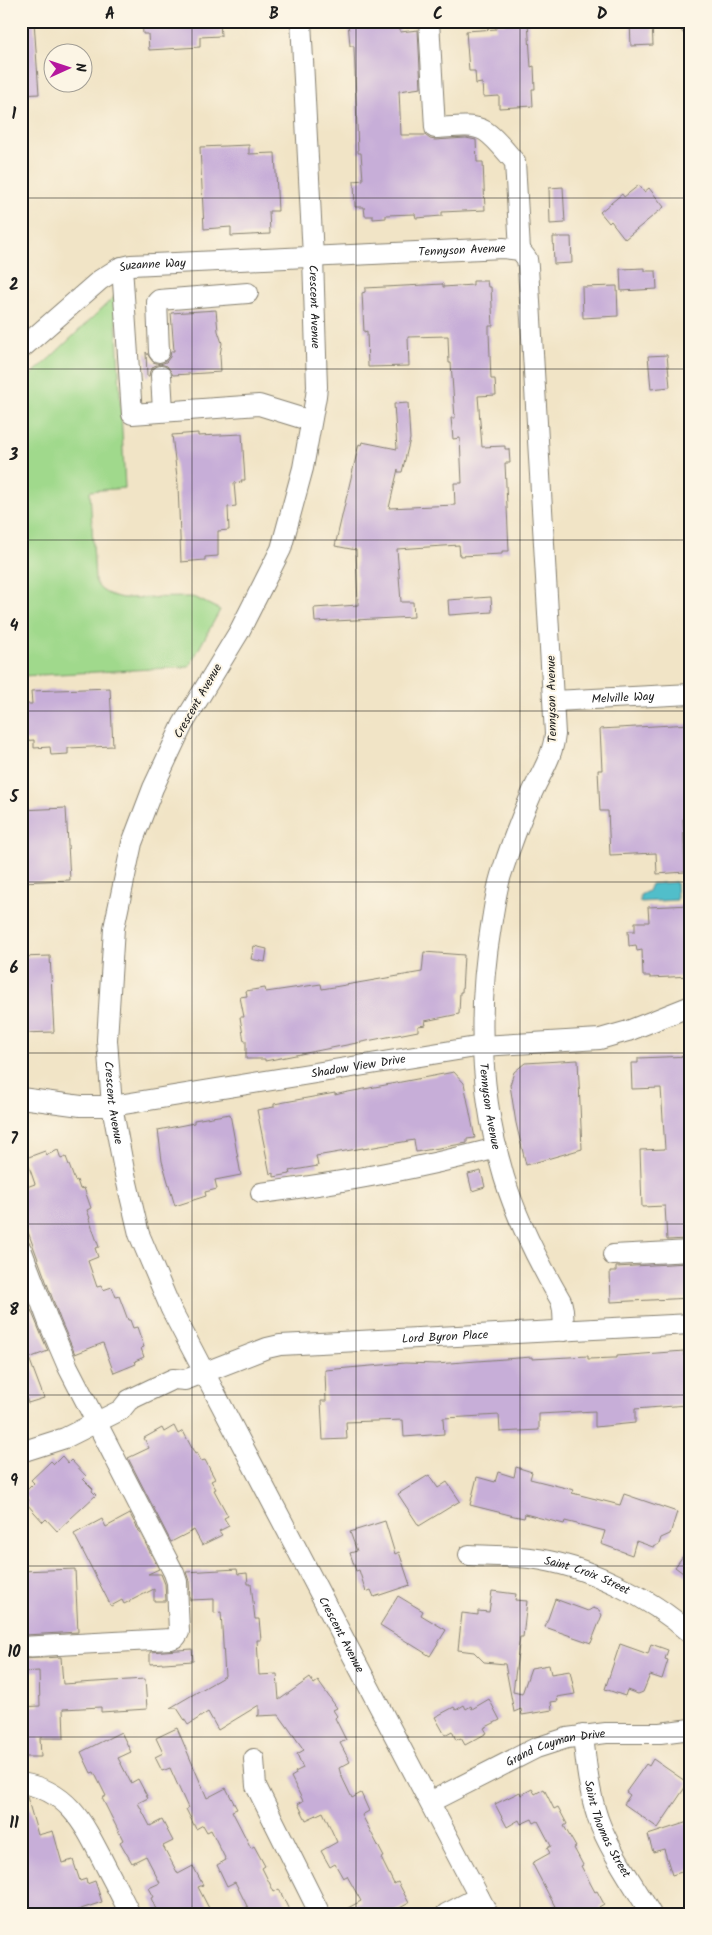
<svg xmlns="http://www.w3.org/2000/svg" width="712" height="1935" font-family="Kalam,sans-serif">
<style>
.green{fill:#a0d98c;stroke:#5e7a54}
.water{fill:#51beca;stroke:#366d73}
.building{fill:#c7aed8}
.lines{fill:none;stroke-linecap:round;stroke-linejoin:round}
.minor-casing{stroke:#868071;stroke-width:22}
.minor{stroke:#fff;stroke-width:20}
.grid{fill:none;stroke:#1c1c1c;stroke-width:1;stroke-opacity:0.55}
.labels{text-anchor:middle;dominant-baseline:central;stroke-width:4;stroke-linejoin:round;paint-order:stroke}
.street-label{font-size:12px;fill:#1c1c1c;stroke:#fcf5e5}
.neatline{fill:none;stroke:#1c1c1c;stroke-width:2}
.grid-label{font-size:16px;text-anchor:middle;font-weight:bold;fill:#1c1c1c}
</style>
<rect width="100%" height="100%" fill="#fcf5e5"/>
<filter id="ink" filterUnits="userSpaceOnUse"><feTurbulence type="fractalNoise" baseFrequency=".02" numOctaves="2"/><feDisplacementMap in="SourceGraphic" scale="10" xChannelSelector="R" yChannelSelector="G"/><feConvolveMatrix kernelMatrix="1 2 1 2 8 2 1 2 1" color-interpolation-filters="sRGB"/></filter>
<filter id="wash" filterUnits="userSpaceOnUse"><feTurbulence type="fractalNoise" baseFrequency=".0096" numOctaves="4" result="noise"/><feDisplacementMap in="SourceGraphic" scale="20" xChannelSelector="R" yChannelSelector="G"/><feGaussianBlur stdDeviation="1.12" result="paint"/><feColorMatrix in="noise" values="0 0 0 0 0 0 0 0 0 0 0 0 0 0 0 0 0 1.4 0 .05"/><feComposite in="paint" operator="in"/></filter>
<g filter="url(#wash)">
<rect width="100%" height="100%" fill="#f1e4c6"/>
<!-- green -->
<path class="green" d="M115,296L125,488L90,491L95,580C99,592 110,595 122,598L191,597L196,598L220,610L189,667L21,676V380L32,374L50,358Z"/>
<!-- water -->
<path class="water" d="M676,882L677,900L640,902V895L648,891L651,884Z"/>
<g id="blocks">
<!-- building -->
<path class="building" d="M21,21H34L39,94L21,95Z
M142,21H220L221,36L200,37V47L149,50L148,34H143Z
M348,21H400V32L418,30L421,88L399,91L401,135H425L430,139L435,140L466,138L476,140L477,162H483L485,210L442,212V216L416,218L415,214L386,215V218L373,219V216H365L364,207H355L354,181L363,180L361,153H358L354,46H350Z
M504,21L528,22L531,67L534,66L535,89H532L533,106L499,108V96L483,97L482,83L476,84L475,71H469L466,31L496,29V24H505Z
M630,21H652L653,45L631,46Z
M249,145V154L275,153L278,211H269L270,234L231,236V227L204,229L200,147Z
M639,185L644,192L649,188L664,207L625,239L611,221L609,223L600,212L622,194L624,197Z
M563,187L565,223L550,224L549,188Z
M553,237H571L572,263L554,264Z
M645,268V271H656L657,289L621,291L620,269Z
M473,281H487L488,287H491L493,326H489V333L491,379H495L496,395L478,396L482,447L505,446V449H509L510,463H505L509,551H502V554L460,556L459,545L397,549L401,602H413L414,617L315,622L314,608L358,605L356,550L335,546L359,444L361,445L362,442L397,449L394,404L408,403L410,439L402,472H398V469L389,508L455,505L454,483H462L460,438L453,439L451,418H455L451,363H449L448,336L408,337L409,366L368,367L367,331L364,332L362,293L365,292V288L443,284V287L473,285Z
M617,286L618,316L583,318L582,287Z
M216,310L218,331L222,343L220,355L221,372L173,375L167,366L160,364L154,366L150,371L149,376H147L146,352L153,362L160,364L166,362L170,357L171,351H174L171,313Z
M667,355L670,387L651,389L648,356Z
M198,433V436L242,434L245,480H241L242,482L234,483L236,506L228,507L229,530L218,531V556L205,557V560L181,562L178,485L172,435Z
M491,597L492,612L449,615L448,600Z
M110,688L113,746L68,748V754L51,755L50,747L34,748V740L21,741V704H32L31,691Z
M691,724V819H683L685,872L657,874L656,853L610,855L608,811H600L598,770H602L600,729Z
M66,808L70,880L21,882V810Z
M691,905V976L650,978V976H643L642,950L637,951L636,945L629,946L628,931H635V922H649L648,907Z
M254,946L267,949L265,962L251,959Z
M424,952L464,955L462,992H460L459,1014L425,1021L426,1025L418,1026V1031L265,1061V1059H246V1040L244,1041L240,1017H244L240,997L247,996L246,991L265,988L266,992L321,984L322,989L422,972Z
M50,956L54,1032L21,1033V957Z
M691,1056V1236L687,1237V1239L667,1240L665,1206L642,1207L640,1150L665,1149L661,1088L632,1089L631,1063H638V1058Z
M578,1060L582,1149L526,1165L516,1123L510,1085L514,1072L525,1063Z
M454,1072L464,1083L475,1138L467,1139V1143L416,1152L414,1140L363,1149V1148L316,1156L318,1166L289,1171L290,1174L274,1177V1173L270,1174L257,1110L274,1107V1104L335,1093V1095L343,1093Z
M230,1114L241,1175L215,1180L217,1189L205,1192L206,1196L175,1206L162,1161L158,1130L194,1123V1120Z
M58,1150L61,1159L66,1157L75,1181L77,1180L80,1189L84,1188L91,1208L87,1210L90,1218L89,1219L99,1247L95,1248L98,1257L88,1261L97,1287L101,1286L103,1290L112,1287L116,1297L119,1296L128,1320H130L133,1328L137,1327L144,1347L141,1348L144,1357L135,1361L136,1364L114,1373L103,1343L75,1354L60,1319L21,1213V1189L35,1184L26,1158L45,1151L47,1155Z
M481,1171L485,1187L472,1191L468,1174Z
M688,1263V1266H691V1298L611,1302L610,1271H616V1267Z
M31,1310L48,1351L29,1358L44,1398L28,1403L21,1383V1314Z
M684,1351V1356H691V1390H686L687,1405L635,1409V1423L595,1427V1411L539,1414V1430L500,1432L499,1415L465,1417L443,1418L444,1434L404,1437L403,1420L346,1422L347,1439L323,1440L321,1401H326L325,1370L405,1363L436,1364L532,1357V1359L588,1356V1359L614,1358H617V1356Z
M174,1426L178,1434L183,1431L195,1454L197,1453L201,1461L205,1460L215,1479L211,1481L216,1489L214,1490L228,1516L224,1518L229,1526L219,1531L222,1535L202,1545L194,1530L171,1542L128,1458L149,1448L144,1438L162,1428L164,1432Z
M62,1456L68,1463L71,1460L86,1476L83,1479L93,1489L92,1491L96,1495L57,1531L46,1519L43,1522L26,1503L29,1500L23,1494L34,1483L31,1480L51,1461L54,1464Z
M516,1467L532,1472L530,1479L574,1490L572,1493L620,1505L624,1494L677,1512L670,1534L661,1538L659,1544L653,1547L636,1541L632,1555L601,1544L605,1531L565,1521L564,1524L525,1514L524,1518L514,1516L470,1505L477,1477L495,1482L498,1472L514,1477Z
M429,1475L438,1488L447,1482L460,1501L419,1526L398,1494Z
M130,1514L159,1569L148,1574H161L165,1584L166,1601H154V1589L124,1604L122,1600L111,1606L74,1534L102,1519L106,1527Z
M385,1521L395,1554L399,1552L410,1585L374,1597L371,1590L366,1592L359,1570L356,1571L350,1553L357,1551L350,1532Z
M691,1545V1579L675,1567Z
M75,1569L78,1632L25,1635L23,1602H21V1571Z
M237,1569L238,1574L247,1573L248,1584H251L255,1619H259L261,1640H257L259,1675L277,1674L279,1700L310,1678L314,1684L318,1681L337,1708L333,1710L337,1716L335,1718L346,1740L340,1743L350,1762L339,1768L341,1775L352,1798L361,1793L369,1811L362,1815L384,1857L381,1858L394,1884L398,1882L409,1903L389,1914H337L361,1901L347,1876L343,1878L335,1864L330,1867L321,1851L337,1842L323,1812L306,1820L298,1804L303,1801L291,1777L296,1774L295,1772L303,1768L297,1754L304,1750L279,1715L257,1716L259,1715V1705L218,1730L208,1712L188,1725L177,1708H170L225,1676L221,1612L214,1613V1599L190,1600L189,1581L186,1572Z
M492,1591L516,1594L515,1600L527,1601L523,1637H520L513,1692L522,1694L531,1668L549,1665L551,1674L570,1671L575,1694L557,1697L558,1701L551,1702L552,1710L522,1715L521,1709L514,1712L505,1664L484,1662L474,1652L458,1650L462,1613L478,1615V1611L489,1612Z
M398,1596L423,1611L421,1615L446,1630L430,1656L380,1625Z
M555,1599L588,1611L593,1608L599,1610L602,1615L591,1643L545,1627Z
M620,1644L648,1654L651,1644L668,1650L665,1659L668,1660L662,1679L650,1675L643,1692L638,1694L627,1690L625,1696L605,1689Z
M192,1649L193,1661L150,1664V1652Z
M61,1657L63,1684L145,1679L147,1709L101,1712V1707L63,1709L64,1738H40L41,1757H22L21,1707L40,1706L39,1671L21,1672V1659Z
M489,1699L500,1720L484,1728L487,1733L465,1745L461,1738L456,1740L452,1731L445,1735L435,1717L454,1707L456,1710L464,1705L466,1709L471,1706L472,1709Z
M177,1728L207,1798L226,1788L237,1809L232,1811L251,1848L254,1846L265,1866L262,1868L274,1892L279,1889L289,1910L282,1914H251L235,1882L227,1886L217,1865L226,1860L211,1830L207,1832L203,1825L196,1829L186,1809L188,1808L170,1768L162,1771L155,1757L163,1753L156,1738Z
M121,1732L131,1752L118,1758L131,1783L138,1779L148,1798L138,1803L150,1826L162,1820L173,1841L163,1846L178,1874L193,1866L203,1885L198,1887L212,1914H158L151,1898L154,1897L149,1888L160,1883L146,1856L132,1863L120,1842L123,1840L102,1798L106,1796L94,1772L91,1773L81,1752Z
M653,1759L688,1783L658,1828L624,1804L630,1795L626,1792L646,1764L649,1766Z
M532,1789L535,1794L544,1789L554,1809L558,1807L567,1824L564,1826L576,1847L574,1848L583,1865L581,1866L595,1892L597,1891L604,1904L599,1907L603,1914H559L532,1863L550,1853L547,1848L551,1846L538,1821L534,1823L532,1819L521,1824L519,1820L507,1827L495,1804L520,1792L521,1795Z
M21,1795L27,1797L38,1835L53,1831L62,1863L73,1860L80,1881L86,1879L87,1884L95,1881L102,1902L66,1914H21Z
M691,1821V1869L672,1875L664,1849L653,1852L648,1835Z"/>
</g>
</g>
<g filter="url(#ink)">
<use href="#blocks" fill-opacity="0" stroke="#868071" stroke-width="1"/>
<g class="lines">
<defs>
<g id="minor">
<path id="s1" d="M301,21L313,257L317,387L316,396L303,468L281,549L239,632L183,724L153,788L132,843L114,928L107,1040L112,1106L124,1170L139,1234L171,1309L488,1914"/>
<path d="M429,21L435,128C450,128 471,123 485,131C496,138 506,152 515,162L520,250"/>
<path d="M691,21V26"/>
<path d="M122,267L132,414L259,405L311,421"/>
<path id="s2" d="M21,349L100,280L119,268L131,265L503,248L520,250L527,259L528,267L555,734C553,756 541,773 532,793C520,820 510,847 501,875C496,891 494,909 491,926C477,1010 480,1096 504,1177C517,1220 539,1263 561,1301L563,1310L564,1331"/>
<path d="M159,352L157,302L159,300L248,293"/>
<path d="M161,376L163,411"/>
<path id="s3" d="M554,701L691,694"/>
<path id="s4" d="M21,1098L81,1106H112L482,1046L600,1039L628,1031L691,1006"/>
<path d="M261,1193C340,1183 420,1168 497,1148"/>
<path d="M21,1249L49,1323L68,1367L174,1573L177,1582L179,1632L176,1637L171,1639L21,1647"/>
<path d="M613,1255L691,1251"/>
<path id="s5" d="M21,1452L65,1438L121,1410L129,1400L173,1379L185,1380L267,1348L280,1345L691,1324"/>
<path id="s6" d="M469,1555C489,1556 510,1556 530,1558C586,1565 649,1596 691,1634"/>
<path id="s7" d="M583,1735C586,1764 589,1792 598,1819C609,1850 634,1885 651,1914"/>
<path d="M254,1759L256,1786L320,1914"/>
<path d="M21,1783C67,1790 83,1822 102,1859C111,1877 121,1895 130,1914"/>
<path id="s8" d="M430,1802L536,1748L567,1738L606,1733H660L691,1729"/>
<path d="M446,1914L479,1897"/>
</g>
</defs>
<!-- minor casing -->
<use href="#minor" class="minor-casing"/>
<!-- minor -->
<use href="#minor" class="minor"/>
</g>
</g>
<!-- grid -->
<path class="grid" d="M192,21V1914M356,21V1914M520,21V1914M21,198H691M21,369H691M21,540H691M21,711H691M21,882H691M21,1053H691M21,1224H691M21,1395H691M21,1566H691M21,1737H691"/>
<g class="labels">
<!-- street labels -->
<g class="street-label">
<text stroke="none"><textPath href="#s2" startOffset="471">Tennyson Avenue</textPath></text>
<text stroke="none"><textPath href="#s2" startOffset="161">Suzanne Way</textPath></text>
<text stroke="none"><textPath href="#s1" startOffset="286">Crescent Avenue</textPath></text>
<text stroke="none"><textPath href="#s3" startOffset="69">Melville Way</textPath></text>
<text transform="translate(552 699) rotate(-91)">Tennyson Avenue</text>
<text transform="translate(198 701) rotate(-60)">Crescent Avenue</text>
<text stroke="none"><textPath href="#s4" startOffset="341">Shadow View Drive</textPath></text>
<text stroke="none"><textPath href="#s1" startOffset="1125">Crescent Avenue</textPath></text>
<text stroke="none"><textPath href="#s2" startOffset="1401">Tennyson Avenue</textPath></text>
<text stroke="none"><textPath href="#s5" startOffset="449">Lord Byron Place</textPath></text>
<text stroke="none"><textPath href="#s6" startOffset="121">Saint Croix Street</textPath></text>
<text stroke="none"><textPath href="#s1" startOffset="1708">Crescent Avenue</textPath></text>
<text stroke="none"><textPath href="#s8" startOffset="138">Grand Cayman Drive</textPath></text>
<text stroke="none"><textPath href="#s7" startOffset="98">Saint Thomas Street</textPath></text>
</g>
</g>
<!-- margin -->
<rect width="712" height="1935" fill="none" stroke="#fcf5e5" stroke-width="55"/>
<!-- north arrow -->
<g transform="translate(68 68) rotate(87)"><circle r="24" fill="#fcf5e5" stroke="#a29e95"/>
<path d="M0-4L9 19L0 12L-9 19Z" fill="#b5179e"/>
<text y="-8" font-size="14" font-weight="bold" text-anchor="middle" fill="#1c1c1c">N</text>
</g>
<rect x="28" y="28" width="656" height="1880" class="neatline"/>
<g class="grid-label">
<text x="110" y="19">A</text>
<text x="274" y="19">B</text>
<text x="438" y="19">C</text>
<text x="602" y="19">D</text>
<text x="14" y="119">1</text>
<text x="14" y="290">2</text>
<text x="14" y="460">3</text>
<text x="14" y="631">4</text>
<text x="14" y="802">5</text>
<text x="14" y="973">6</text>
<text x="14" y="1144">7</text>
<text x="14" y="1315">8</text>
<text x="14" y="1486">9</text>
<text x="14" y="1657">10</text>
<text x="14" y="1828">11</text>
</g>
</svg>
